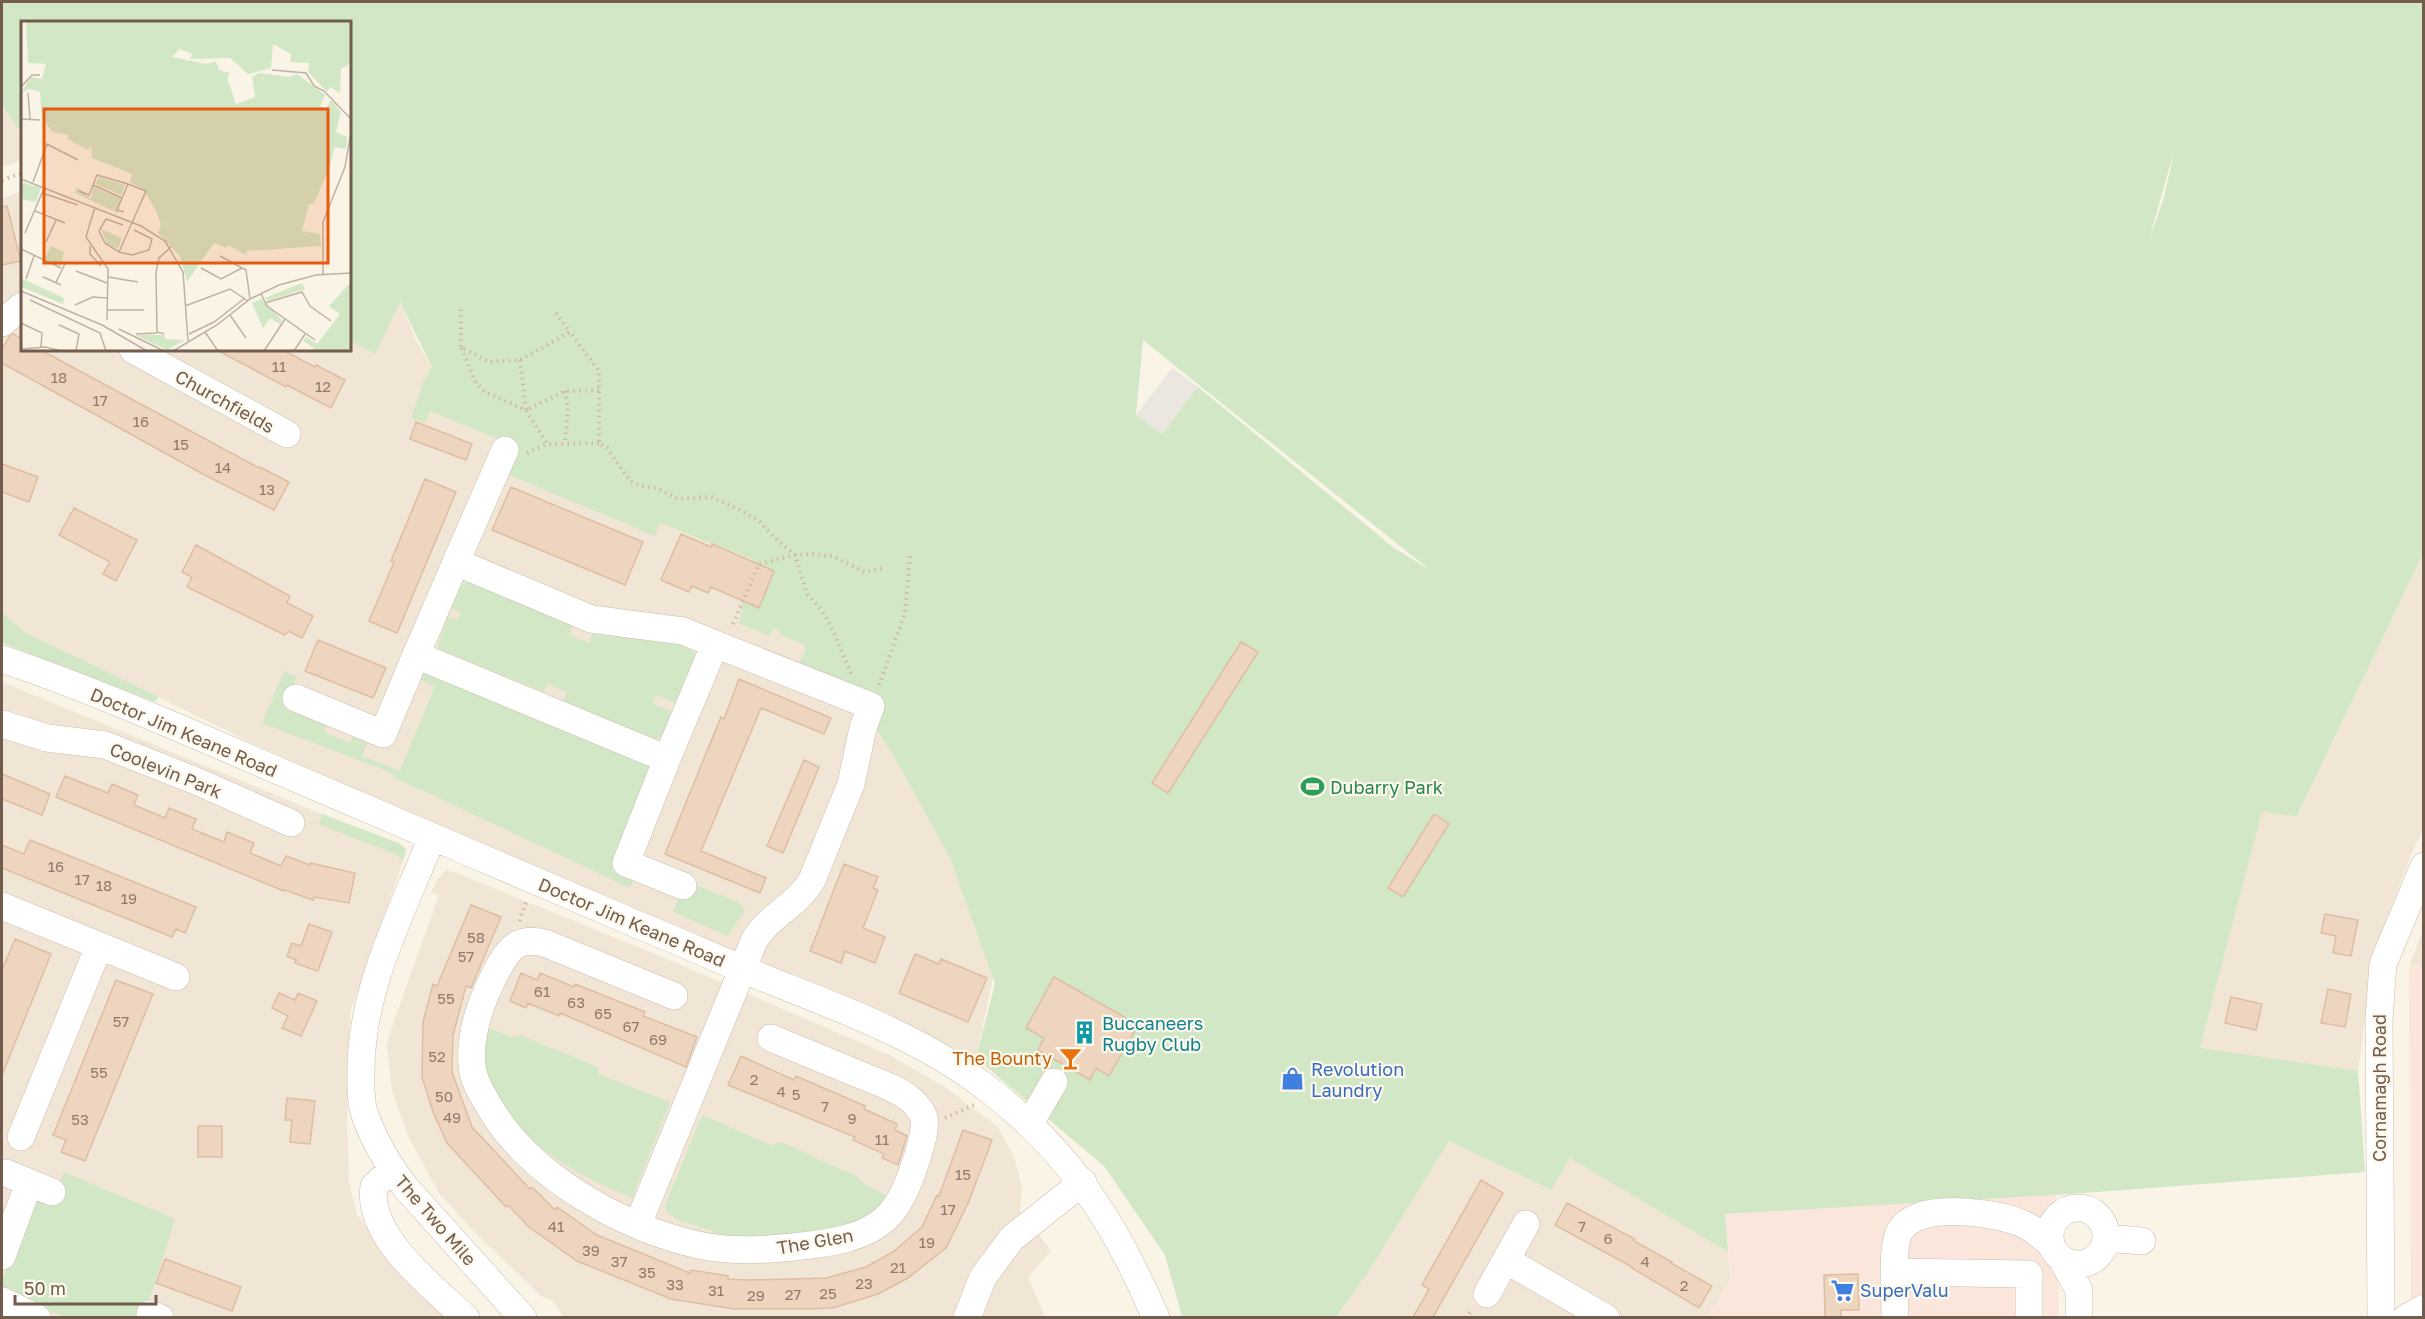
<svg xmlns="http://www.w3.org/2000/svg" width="2425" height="1319" font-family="'Golos Text',sans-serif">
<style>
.residential{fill:#f1e6d5}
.commercial{fill:#fae6db}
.industrial{fill:#ebe6e0}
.green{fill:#d1e7c6;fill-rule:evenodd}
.building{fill:#edd5c0;stroke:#debda2;stroke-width:1.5}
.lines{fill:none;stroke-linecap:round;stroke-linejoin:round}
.minor-casing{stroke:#cbbcad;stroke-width:28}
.path{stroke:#d2b9a4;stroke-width:4;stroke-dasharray:1.5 4.5;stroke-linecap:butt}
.minor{stroke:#fff;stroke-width:27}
.labels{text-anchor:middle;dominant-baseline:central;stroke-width:4.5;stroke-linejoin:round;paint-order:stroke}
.number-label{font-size:15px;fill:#907a6a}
.street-label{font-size:18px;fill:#715c4d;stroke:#fdf8ec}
.leisure-label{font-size:18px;fill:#27864d;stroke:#fdf8ec;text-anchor:start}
.culture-label{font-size:18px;fill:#0d838f;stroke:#fdf8ec;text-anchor:start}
.food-label{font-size:18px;fill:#c56008;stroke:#fdf8ec;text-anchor:end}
.shop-label{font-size:18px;fill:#366cbe;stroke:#fdf8ec;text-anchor:start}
.inset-road{fill:none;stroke:#bfb2a4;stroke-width:1.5}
.view{fill:#e8590c;fill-opacity:0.15;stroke:#e8590c;stroke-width:3}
.inset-edge{fill:none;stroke:#715c4d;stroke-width:3}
</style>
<rect width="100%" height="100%" fill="#faf4e6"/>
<!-- residential -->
<path class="residential" d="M2,105L22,134V160L2,167Z
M22,191V350H350V231L390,279L416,340L451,401L733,523L892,753L950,858L993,978L976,1058L267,750L24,632L2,612V199Z
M2423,554V830L2412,852L2375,950L2358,1071L2200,1049L2262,812L2298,815Z
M2,682L322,814L318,823L395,854L403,862L350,1013L347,1119L349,1182L357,1215L404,1276L426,1300L450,1317H2Z
M446,870L454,872L672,961L891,1056L945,1087L998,1127L1014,1157L1022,1187L1020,1211L1051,1251L1028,1277L1045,1317H563L554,1302L541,1296L472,1230L439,1193L409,1138L392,1091L387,1045L389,1035L439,895L431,893L437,880Z
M2423,930V965L2409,966Z
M1449,1141L1551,1190L1569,1157L1728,1252L1731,1279L1707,1317L1336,1318L1369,1271Z"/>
<!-- commercial -->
<path class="commercial" d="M2423,965V1318L2411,1317L2409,967Z
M2056,1195L2059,1317H1707L1731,1279L1725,1214Z"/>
<!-- industrial -->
<path class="industrial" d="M1172,368L1198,387L1162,434L1136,415Z"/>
<!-- green -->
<path class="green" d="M2,2H2423V554L2297,816L2262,812L2200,1048L2358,1071L2365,1172L2056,1195L1725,1214L1728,1252L1570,1158L1551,1190L1449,1141L1369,1271L1336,1317H1182L1165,1255L1104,1166L976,1058L995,984L950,858L892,753L843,682L799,664L805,651L804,645L779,634L780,631L773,628L770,636L738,623L742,613L740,609L759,568L752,559L660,523L655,536L509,475L518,454L502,441L430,411L425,423L411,418L423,383L432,367L400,302L375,354L350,341V22H22V134L2,105ZM2175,148L2164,198L2150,237V236ZM1143,340L1430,570L1394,548L1198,387L1162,434L1136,415Z
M468,582L573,625L569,635L589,643L592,634C611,638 689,639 696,655L676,703L656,695L652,703L672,712L662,737L655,739L563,701L567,692L548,684L544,692L441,650L438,646L448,617L458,620L461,612L451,608L462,584Z
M2,612L24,632L159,697L155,702L2,643Z
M421,670L648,760L652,775L612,871L625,877L635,875L630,888L398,779L389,772L262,723L284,671L297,677L287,702L329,720L324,732L350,743L355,731L368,741L362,756L400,771L435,686L416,678Z
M322,814L399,843L406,849L403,862L395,854L318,824Z
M686,881L738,902L745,910L728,936L673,912Z
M483,1026L512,1037L520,1035L598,1067V1074L670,1102L632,1198C615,1190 597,1183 581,1174C550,1157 502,1119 489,1085C482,1067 480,1045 483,1026Z
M702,1115L771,1145L781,1142L858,1177L864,1184L895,1200L878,1213L825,1236L715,1238L713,1231L680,1221L666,1212L665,1205Z
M64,1172L175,1219L144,1317H65L10,1296L2,1290V1280L35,1197L55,1199Z"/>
<!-- building -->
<path class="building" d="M7,206L21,261L2,265V207Z
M13,334L22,339V350H41L259,468L260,467L289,482L274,510L201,473L2,363V350L9,337Z
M217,350H283L315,367L316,365L345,380L331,408L287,385L286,387Z
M416,422L472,444L466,460L410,439Z
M2,464L38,477L29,502L2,492Z
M425,479L456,492L397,633L369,621L394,562L391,561Z
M511,487L643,542L625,585L492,530Z
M74,508L137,540L116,581L103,574L110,562L59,535Z
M681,534L711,547L712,544L774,571L759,608L711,587L708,593L692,586L689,592L661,580Z
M196,545L290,596L287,603L313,616L302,638L288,631L285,635L187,587L192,577L182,572Z
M318,640L386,668L373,698L305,671Z
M1241,642L1258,652L1168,793L1152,783Z
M739,679L831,718L824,734L761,708L701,851L766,878L760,893L665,854L721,717L724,719Z
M804,760L819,767L783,853L767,846Z
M2,774L50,794L42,815L2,799Z
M65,776L108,793L112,784L138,795L134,805L165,818L169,808L196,819L192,829L224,842L227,832L254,843L250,853L281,866L286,856L310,865V863L355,873L349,903L315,897L313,900L285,890L284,891L56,797Z
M1434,814L1449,824L1403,897L1388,888Z
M30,840L196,907L185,933L176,929L172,937L2,868V845L24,854Z
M844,864L878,877L873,888L878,890L863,928L885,937L875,963L845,951L841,963L810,951Z
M471,905L501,917L471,988L466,986L453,1035L452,1072L472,1127L530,1189L532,1187L555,1210L557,1207L597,1235L690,1273L691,1270L728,1276V1279L749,1280L826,1278L866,1267L893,1252L922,1227L937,1195L939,1196L963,1130L992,1140L969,1201L946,1248L908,1278L878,1294L833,1308L808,1309H734L671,1299L577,1261L529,1227L508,1205L506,1207L447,1143L433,1112L422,1077L423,1022L433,984L437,986Z
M2325,914L2358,920L2351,956L2333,953L2336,936L2321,933Z
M309,924L332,932L318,971L295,963L296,960L287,956L292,943L301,946Z
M15,939L51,954L2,1075V970Z
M915,954L939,964L941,959L987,978L968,1022L899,993Z
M521,973L537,980L540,973L574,987L575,984L645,1012L643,1016L697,1037L686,1067L560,1013L559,1016L528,1003L526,1008L510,1001Z
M1054,977L1138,1025L1109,1076L1096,1068L1090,1080L1038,1050L1044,1038L1026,1028Z
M116,980L153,994L85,1161L61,1152L66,1140L53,1135Z
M2328,989L2351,994L2345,1027L2321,1023Z
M279,993L295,1000L298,993L317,1001L301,1036L282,1028L288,1016L272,1008Z
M2231,997L2262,1004L2256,1030L2225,1023Z
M741,1056L794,1080L796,1076L865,1106L864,1109L897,1124L895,1130L907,1136L898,1165L882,1158L884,1154L853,1140L855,1137L728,1085Z
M287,1098L315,1101L310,1144L290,1142L292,1120H285Z
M198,1126H222V1157H198Z
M1481,1180L1503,1193L1433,1317H1413L1429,1289L1422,1285Z
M1567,1203L1635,1239L1634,1241L1672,1262L1671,1263L1712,1286L1699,1308L1632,1268V1267L1555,1225Z
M165,1259L241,1287L232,1311L156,1283Z
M1858,1274L1859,1310H1841V1317H1825L1824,1275Z"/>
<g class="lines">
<defs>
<path id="minor" d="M2,323L22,306
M133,350L287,434
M456,562L505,450
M2,659C105,694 206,740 307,783C418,831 530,878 641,926C685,944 729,964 774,982C847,1011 925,1040 988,1089C1070,1152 1116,1224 1156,1318
M296,698L383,734L416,655
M2,724L47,738L105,745L196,781L291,823
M667,759L626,863L683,886
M432,837C402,913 361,988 361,1071C361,1084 360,1099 364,1112C373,1139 389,1166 406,1188L523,1318
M2,906L176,977
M674,996L547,944C518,935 509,948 496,972C481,1001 467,1038 473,1072C476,1086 485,1099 492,1111C533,1178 626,1230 703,1246C736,1252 768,1250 802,1246C830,1243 865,1238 886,1218C903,1202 911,1176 918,1155C921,1144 926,1129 924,1118C922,1111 915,1103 910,1099C896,1088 875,1081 858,1074C829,1062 800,1050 771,1038
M1030,1123L1054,1082
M21,1137L99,946
M392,1170L374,1186C366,1237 433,1287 466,1318
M6,1173L52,1192
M2050 1236a28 28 0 1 1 56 0a28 28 0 1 1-56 0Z
M638,1224L754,941C769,915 798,905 812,880L851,784L863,728L871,706L715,644L667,759L416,655L456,562L591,619L683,631L715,644
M2106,1238L2142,1241
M2,1256L29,1183
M2061,1258L2079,1290V1318
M1506,1260L1606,1318
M1894,1272L2029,1274V1318
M1487,1294L1526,1224
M2,1301L37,1318
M150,1314L160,1318
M967,1318L983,1277L1012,1238L1083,1182
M1895,1318C1895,1299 1891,1245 1900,1231C1918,1201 1993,1212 2021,1223C2032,1227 2042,1237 2051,1244
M2381,1318L2379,1019L2383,964L2424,866
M2406,1318L2424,1308"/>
</defs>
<!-- minor casing -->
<use href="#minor" class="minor-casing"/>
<!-- path -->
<path class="path" d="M2,180L22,173
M556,313L570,332
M461,347V307
M520,360L526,410L565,391L600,390
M565,391L568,408L565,443
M599,443L547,444L526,410L485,392L476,383L461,347L489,362L520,360L570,332L599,371V443L607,448L630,481L642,486L659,489L678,499L711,497L740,510L759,521L775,538L795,555L807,594L822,611L830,624L852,675
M527,453L547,444
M733,624L759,564L795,555L810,554L833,556L865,572L884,568
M879,685L905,613L910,556
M519,921L527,900
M945,1118L974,1105
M1465,1318L1472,1310"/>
<!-- minor -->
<use href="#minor" class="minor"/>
</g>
<!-- icons -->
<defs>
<symbol id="stadium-bare" viewBox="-9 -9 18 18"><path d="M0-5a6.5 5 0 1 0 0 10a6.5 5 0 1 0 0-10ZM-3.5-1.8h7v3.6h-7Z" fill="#2e9e5b" stroke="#fdf8ec" stroke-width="2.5" paint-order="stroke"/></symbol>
<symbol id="building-bare" viewBox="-9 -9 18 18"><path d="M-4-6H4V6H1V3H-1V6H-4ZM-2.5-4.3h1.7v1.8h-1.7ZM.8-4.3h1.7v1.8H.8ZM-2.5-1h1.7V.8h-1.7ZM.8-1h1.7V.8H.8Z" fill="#0f9aa8" stroke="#fdf8ec" stroke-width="2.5" paint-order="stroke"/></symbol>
<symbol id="bar-bare" viewBox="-9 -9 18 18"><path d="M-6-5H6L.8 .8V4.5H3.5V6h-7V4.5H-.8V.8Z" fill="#e8710a" stroke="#fdf8ec" stroke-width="2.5" paint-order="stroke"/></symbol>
<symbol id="shop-bare" viewBox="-9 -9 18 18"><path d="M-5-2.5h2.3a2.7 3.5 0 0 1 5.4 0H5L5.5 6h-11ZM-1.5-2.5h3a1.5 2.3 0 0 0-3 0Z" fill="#3f7fe0" stroke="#fdf8ec" stroke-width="2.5" paint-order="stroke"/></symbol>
<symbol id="supermarket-bare" viewBox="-9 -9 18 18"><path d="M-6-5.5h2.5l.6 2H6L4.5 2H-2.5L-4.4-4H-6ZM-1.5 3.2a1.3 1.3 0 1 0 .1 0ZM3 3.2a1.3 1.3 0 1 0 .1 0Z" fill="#3f7fe0" stroke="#fdf8ec" stroke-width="2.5" paint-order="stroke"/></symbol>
</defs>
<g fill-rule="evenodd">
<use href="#stadium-bare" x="1296" y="770" width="33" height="33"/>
<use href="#building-bare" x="1068" y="1016" width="33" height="33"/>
<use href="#bar-bare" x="1054" y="1042" width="33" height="33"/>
<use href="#shop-bare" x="1276" y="1062" width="33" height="33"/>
<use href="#supermarket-bare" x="1826" y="1274" width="33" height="33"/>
</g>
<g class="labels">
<!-- number labels -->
<g class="number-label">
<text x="279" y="366">11</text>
<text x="59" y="377">18</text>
<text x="323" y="386">12</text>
<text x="100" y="400">17</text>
<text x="141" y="421">16</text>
<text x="181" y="444">15</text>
<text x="223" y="467">14</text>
<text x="267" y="489">13</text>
<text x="56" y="866">16</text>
<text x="82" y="879">17</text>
<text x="104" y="885">18</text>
<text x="129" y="898">19</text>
<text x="476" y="937">58</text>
<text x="466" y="956">57</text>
<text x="542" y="991">61</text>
<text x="446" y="998">55</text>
<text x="576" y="1002">63</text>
<text x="603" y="1013">65</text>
<text x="121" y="1021">57</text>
<text x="631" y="1026">67</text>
<text x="658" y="1039">69</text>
<text x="437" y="1056">52</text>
<text x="99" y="1072">55</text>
<text x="754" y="1079">2</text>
<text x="781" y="1091">4</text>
<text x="796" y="1094">5</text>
<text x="444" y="1096">50</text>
<text x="825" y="1106">7</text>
<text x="452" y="1117">49</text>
<text x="852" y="1118">9</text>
<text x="80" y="1119">53</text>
<text x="882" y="1139">11</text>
<text x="963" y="1174">15</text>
<text x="948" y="1209">17</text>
<text x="556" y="1226">41</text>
<text x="1582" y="1226">7</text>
<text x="1608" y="1238">6</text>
<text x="927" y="1242">19</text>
<text x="591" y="1250">39</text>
<text x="619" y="1261">37</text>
<text x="1645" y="1261">4</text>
<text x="898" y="1267">21</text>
<text x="647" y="1272">35</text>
<text x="864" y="1283">23</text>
<text x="675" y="1284">33</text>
<text x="1684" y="1285">2</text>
<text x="716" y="1290">31</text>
<text x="828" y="1293">25</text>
<text x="793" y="1294">27</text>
<text x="756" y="1295">29</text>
</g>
<!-- street labels -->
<g class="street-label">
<text transform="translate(225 401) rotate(29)">Churchfields</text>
<text transform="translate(184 732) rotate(23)">Doctor Jim Keane Road</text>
<text transform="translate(166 770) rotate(22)">Coolevin Park</text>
<text transform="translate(632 922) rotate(23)">Doctor Jim Keane Road</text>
<text transform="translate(2379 1088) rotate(-90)">Cornamagh Road</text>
<text transform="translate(436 1220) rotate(49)">The Two Mile</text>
<text transform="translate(815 1241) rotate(-10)">The Glen</text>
</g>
<!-- leisure labels -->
<g class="leisure-label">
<text x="1330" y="787">Dubarry Park</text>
</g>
<!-- culture labels -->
<g class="culture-label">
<text x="1102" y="1023">Buccaneers<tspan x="1102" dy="21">Rugby Club</tspan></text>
</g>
<!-- food labels -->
<g class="food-label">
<text x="1052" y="1058">The Bounty</text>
</g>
<!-- shop labels -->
<g class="shop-label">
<text x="1311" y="1069">Revolution<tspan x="1311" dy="21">Laundry</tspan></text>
<text x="1860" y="1290">SuperValu</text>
</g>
</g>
<!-- overview -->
<g transform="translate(21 21)">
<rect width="330" height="330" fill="#faf4e6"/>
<path d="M5,0H330V42L320,48L319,72L309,66L306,71L287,51L288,42L269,41L270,33L252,23L250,47L227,53L209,37L169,38L171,33L159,28L151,36L185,43L195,40L198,49L209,52L206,57L215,83L234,76L231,56L238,52L268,56L276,53L304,74L299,85L305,87L310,79L320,91L315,111L326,116L325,128L313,126L309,147L292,183H288L281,210L299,213L300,225L225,230V234L207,224L205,227L193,222L166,261L159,235L137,212L140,203L134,188L122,168L109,161L111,153L71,137L70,124L67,129L46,118L47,114L32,111L21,98L19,71L8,68L0,72L10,56L21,58L25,43L7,42ZM78,156L104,164L100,174L74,163ZM0,161L20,167L15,181L0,178ZM56,166L70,178L72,166L99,177L97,192L54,172ZM80,208L101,217L97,228L86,222ZM30,225L43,231L40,246L23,239ZM0,257L43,277L42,283L0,266ZM330,261V330H291L293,327L282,320L285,316L296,323L319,293L308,285ZM281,262L284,268L247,280L244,277ZM240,278L261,299L259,303L249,297L242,307L231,282ZM114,314H144V318L164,319L146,329Z" fill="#d1e7c6"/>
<path class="inset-road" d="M251,49L285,52L293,65L303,70L330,98M0,66L11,54H19M7,72L9,98M0,98L19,99M0,158L120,205L144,220L162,251L167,320M12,161L26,123L57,139M58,170L68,174L72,164M21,172L57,184M101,177L96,189L103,191M74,186L65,216L87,248L86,299M14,190L44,202M102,204L85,198L78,210L84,222L98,231L111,234L128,229L131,218L113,209M4,212L24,165M25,221L35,199M69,225V233L80,245M0,228L40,247M98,231L125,170L107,163L101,177L72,164L76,154L107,163M199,235L225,249L229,278M180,247L200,258L221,247M55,250L86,262M302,253V201L324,146L330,111M22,256L40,264M87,256L117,261M5,258L13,235M35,261L44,243M0,270L81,304L126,330M240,273L246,285L294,319M9,279L79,312L85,330M244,282L281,271L289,285L310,300M54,284L72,276L86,277M164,285L209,268L227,280M86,289H123M209,294L225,317M0,302L21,312L20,326M38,304L58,313L55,330M98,308L143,330M184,311L197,330M115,313L136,312M143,313L136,311L135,251L138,237L150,226M168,313L193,301L224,277M0,328L24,326L41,330M152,330L196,304L229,278L258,264L295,254L330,252M243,330L264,298M273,330L284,313"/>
<path class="view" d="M23,88H307V242H23Z"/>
<rect width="330" height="330" class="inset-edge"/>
</g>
<!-- border -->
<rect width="2425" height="1319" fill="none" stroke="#715c4d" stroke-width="6"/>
<!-- scale -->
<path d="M15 1295v9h141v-9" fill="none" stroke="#715c4d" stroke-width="3"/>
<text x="24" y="1295" font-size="18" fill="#715c4d" stroke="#fdf8ec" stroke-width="4.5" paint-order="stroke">50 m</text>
</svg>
